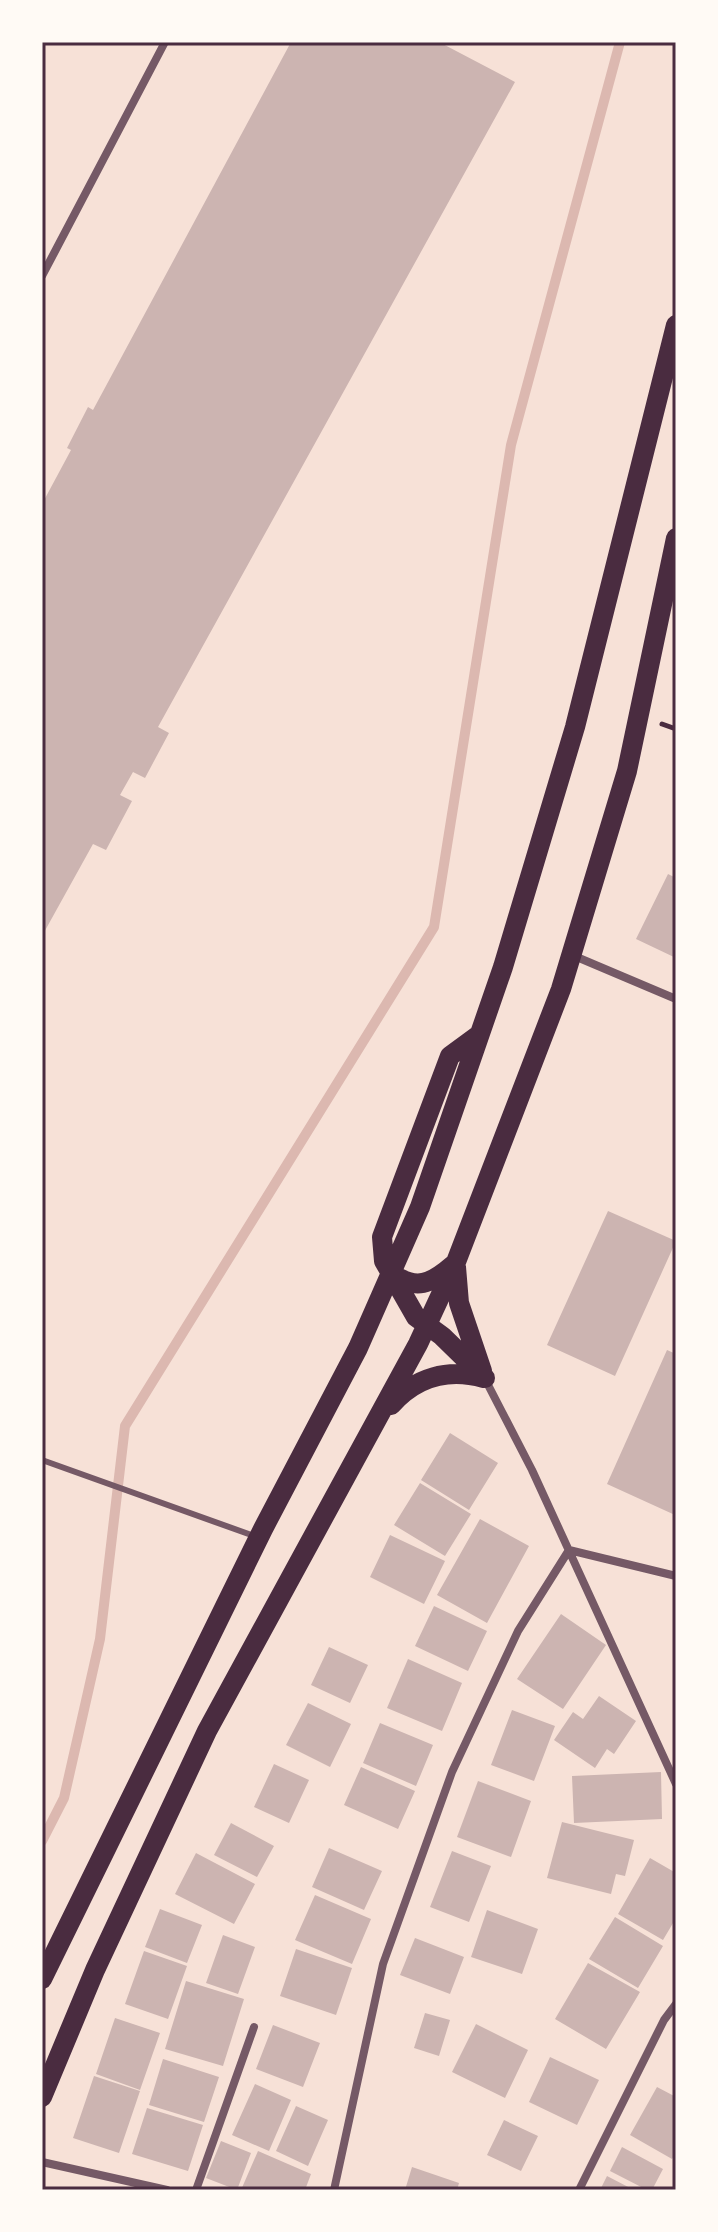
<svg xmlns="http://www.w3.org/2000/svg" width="718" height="2232" font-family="'Fira Sans',sans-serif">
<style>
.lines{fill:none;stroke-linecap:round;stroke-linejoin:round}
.stream{stroke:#dcb8b0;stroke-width:10}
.building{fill:#ccb4b1}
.path{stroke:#4a2c40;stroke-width:5}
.service{stroke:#755966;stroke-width:6}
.minor{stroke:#755966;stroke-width:8}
.primary{stroke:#4a2c40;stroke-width:20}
.neatline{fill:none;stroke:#4a2c40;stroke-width:3}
</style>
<rect width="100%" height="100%" fill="#f7e1d7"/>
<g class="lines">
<!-- stream -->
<path class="stream" d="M42,1841L64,1798L100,1639L125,1426L434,927L511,445L620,42"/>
</g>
<!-- building -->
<path class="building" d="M291,42H439L515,82L158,727L169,733L145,778L133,772L120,795L132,801L106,850L93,844L42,936V504L71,450L67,448L88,407L93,410Z
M668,874L676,878V958L636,939Z
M608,1211L676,1241L615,1376L547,1345Z
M667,1350L676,1354L675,1515L607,1484Z
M450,1433L498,1463L469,1510L421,1480Z
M420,1483L471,1514L445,1556L394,1525Z
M480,1519L529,1546L487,1623L437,1595Z
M390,1535L445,1561L424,1604L370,1577Z
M434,1606L487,1631L468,1671L415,1646Z
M561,1614L606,1645L563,1709L517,1679Z
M329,1647L368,1665L350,1703L311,1685Z
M408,1659L462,1683L442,1731L387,1708Z
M599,1696L636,1721L614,1754L607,1749L595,1768L554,1740L573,1712L583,1719Z
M308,1703L351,1724L330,1767L286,1745Z
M512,1710L555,1726L534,1781L491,1765Z
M380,1723L433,1745L416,1786L363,1763Z
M274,1764L309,1780L289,1823L254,1807Z
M361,1767L415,1791L398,1829L344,1805Z
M661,1772L662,1819L574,1823L572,1776Z
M478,1781L531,1801L511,1857L457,1837Z
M562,1822L634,1840L625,1876L616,1874L611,1894L547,1878Z
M231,1823L274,1846L257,1877L214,1855Z
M329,1848L382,1871L364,1910L312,1887Z
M452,1851L491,1866L469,1922L430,1907Z
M196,1853L255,1884L234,1924L175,1894Z
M650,1858L676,1873V1918L663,1940L618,1914Z
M315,1895L371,1919L352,1964L295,1940Z
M160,1909L202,1925L187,1963L145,1947Z
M487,1910L538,1929L522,1974L471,1957Z
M615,1917L663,1946L638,1988L589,1959Z
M223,1935L255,1947L238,1994L206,1983Z
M415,1938L464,1957L450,1994L400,1975Z
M296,1949L352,1968L336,2015L280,1996Z
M144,1951L187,1966L168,2019L125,2004Z
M588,1963L640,1992L606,2049L555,2019Z
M186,1981L244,1999L223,2066L165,2049Z
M425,2013L450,2020L439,2056L414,2048Z
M115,2018L160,2033L140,2090L96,2074Z
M476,2024L528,2050L505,2098L452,2072Z
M273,2025L320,2043L303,2087L256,2069Z
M550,2057L599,2080L577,2125L529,2102Z
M163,2059L219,2077L204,2122L149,2105Z
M94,2076L140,2091L119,2153L73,2138Z
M255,2084L291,2100L269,2151L232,2135Z
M657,2087L676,2097V2153L672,2159L630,2135Z
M296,2106L328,2120L308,2166L276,2151Z
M147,2108L203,2125L188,2171L132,2154Z
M504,2120L538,2136L521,2171L487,2155Z
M221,2141L251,2153L237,2190L206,2178Z
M622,2147L663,2169L652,2190H647L610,2171Z
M258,2151L311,2174L305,2190H241Z
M412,2167L459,2183L457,2190H405Z
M607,2176L634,2190H600Z"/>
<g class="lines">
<!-- path -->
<path class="path" d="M662,724L676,729"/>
<!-- service -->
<path class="service" d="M42,1460L257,1537"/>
<!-- minor -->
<path class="minor" d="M42,276L165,42
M572,955L676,999
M485,1379L532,1470L676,1784
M42,2162L167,2190
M196,2190L254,2027
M334,2190L383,1964L452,1772L518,1631L569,1550L676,1576
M579,2190L664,2020L676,2004"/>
<!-- primary -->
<path class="primary" d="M480,1034L450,1056L382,1237L384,1261L416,1317L442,1336L485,1378
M456,1267L459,1303L482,1371
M391,1273C416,1291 431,1284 453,1265
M391,1405C416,1377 448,1368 484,1378
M42,1979L263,1529L358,1348L420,1207L503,967L575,727L676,325
M42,2097L95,1970L207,1731L418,1344L456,1262L561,989L627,771L676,538"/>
</g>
<!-- border -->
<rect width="718" height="2232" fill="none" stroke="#fffaf5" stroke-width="88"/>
<rect x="44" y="44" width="630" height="2144" class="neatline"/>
</svg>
